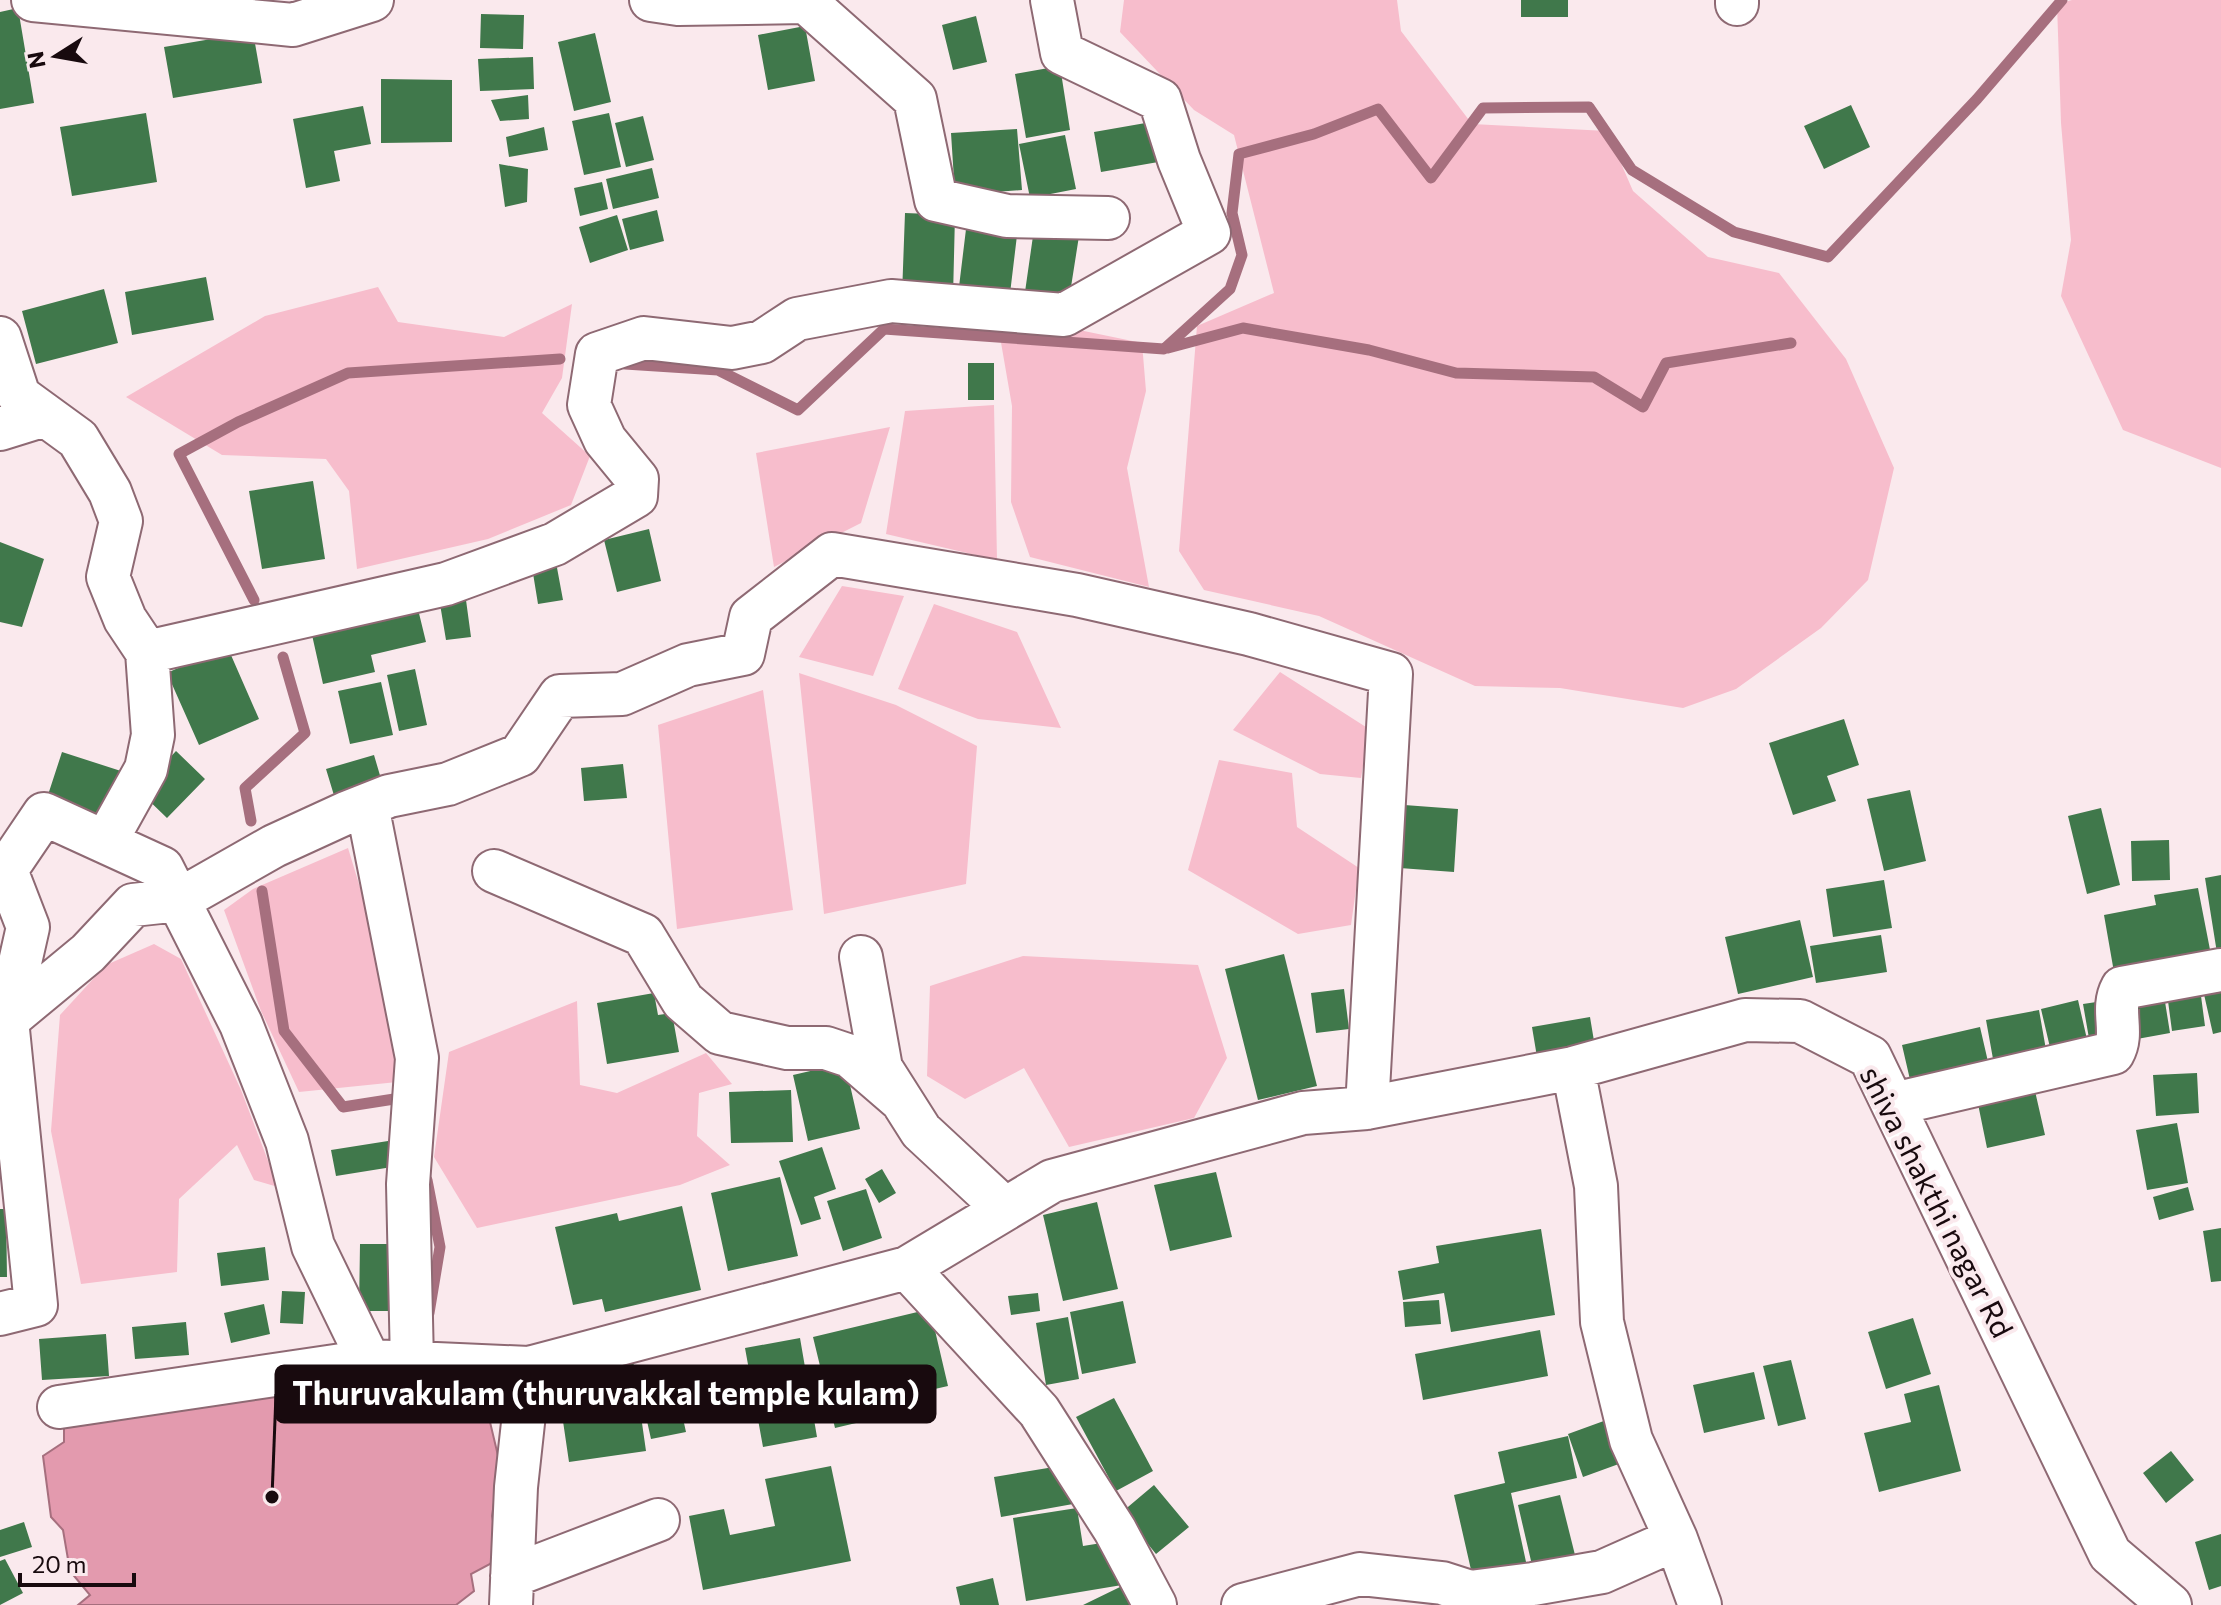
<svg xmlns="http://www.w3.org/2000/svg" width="2221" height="1605" font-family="Commissioner,sans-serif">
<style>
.green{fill:#f7bdcc}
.water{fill:#e39aae;stroke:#a66f7e;stroke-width:2}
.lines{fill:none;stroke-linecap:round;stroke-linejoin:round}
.stream{stroke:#a66f7e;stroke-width:11}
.building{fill:#40784b}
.minor-casing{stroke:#8e6973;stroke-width:46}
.minor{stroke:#fff;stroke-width:42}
.labels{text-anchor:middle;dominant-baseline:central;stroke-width:8;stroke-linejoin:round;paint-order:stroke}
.street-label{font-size:30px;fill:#180a0e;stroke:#fae9ed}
.leader{fill:none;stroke:#180a0e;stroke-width:3}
.callout-dot{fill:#180a0e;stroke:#fae9ed;stroke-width:3}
.callout{fill:#180a0e;stroke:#180a0e;stroke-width:3}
.callout-label{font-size:32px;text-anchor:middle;font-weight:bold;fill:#fff}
</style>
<rect width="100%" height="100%" fill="#fae9ed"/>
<!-- green -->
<path class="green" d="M1124,0H1397L1401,31L1472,124L1607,131L1633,191L1708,257L1779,273L1846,359L1894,468L1868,580L1821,628L1736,689L1683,708L1560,688L1475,686L1319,616L1204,590L1179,551L1197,326L1274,293L1234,135L1194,110L1120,32Z
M2072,0H2221V468L2123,430L2061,296L2071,240L2061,123L2057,4Z
M378,287L398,322L504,337L572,304L562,378L542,413L590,456L571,505L488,539L357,569L349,491L326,459L222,455L126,397L265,316Z
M1022,327L1079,330L1142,343L1146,391L1127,468L1149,587L1030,557L1011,502L1012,406L999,331Z
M994,405L997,560L886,534L905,411Z
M890,427L861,523L774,567L756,453Z
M842,586L904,596L873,676L799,657Z
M934,604L1017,632L1061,728L978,719L898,689Z
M1280,672L1369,729L1361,778L1320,774L1233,730Z
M799,673L896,705L977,746L966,884L824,914Z
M763,690L793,910L677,929L658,725Z
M1219,760L1292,773L1297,827L1359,868L1351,925L1298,934L1188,870Z
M348,848L380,953L407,1081L299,1092L261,1011L224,910L253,889Z
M154,944L181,959L241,1090L278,1187L254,1180L237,1145L179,1199L177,1272L81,1284L51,1131L60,1015L106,965Z
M1023,956L1198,965L1227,1058L1194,1118L1069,1147L1024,1068L965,1099L927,1076L930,986Z
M577,1001L580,1085L617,1093L706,1053L732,1084L699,1093L697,1136L730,1165L680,1185L477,1228L434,1157L449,1052Z"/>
<!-- water -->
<path class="water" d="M247,1387L317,1391L380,1389L458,1395L490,1422L500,1464L492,1516L499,1551L490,1564L471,1574L474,1591L456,1605H78L90,1595L70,1571L63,1530L51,1517L43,1456L64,1442V1424Z"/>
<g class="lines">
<!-- stream -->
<path class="stream" d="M1168,348L1243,328L1369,350L1456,373L1594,377L1643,407L1666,363L1791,343
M625,364L718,370L798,410L884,329L1164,349L1230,289L1242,255L1232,213L1239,154L1314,134L1378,109L1431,178L1483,108L1589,107L1632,170L1734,232L1828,257L1977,99L2062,0
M254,600L179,454L238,422L348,373L560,359
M251,821L245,788L305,733L283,657
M262,891L284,1031L343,1107L407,1097
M427,1180L440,1247L429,1313"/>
</g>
<!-- building -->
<path class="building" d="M1521,0H1568V17H1521Z
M18,8L34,103L0,109V12Z
M481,14L524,15L523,49L480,48Z
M976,16L987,62L953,70L942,25Z
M805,26L815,81L768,90L758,35Z
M253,32L262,83L173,98L164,47Z
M595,33L611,102L574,111L558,42Z
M533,57L534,89L480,91L478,59Z
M1060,66L1070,130L1026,138L1015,74Z
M381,79L452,80V142L381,143Z
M528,95L529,119L500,121L491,100Z
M1851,105L1870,147L1824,169L1804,126Z
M363,106L371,144L334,151L340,181L306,188L293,119Z
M146,113L157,182L72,196L60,127Z
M609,113L621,167L584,175L572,121Z
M643,116L654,160L626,167L615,123Z
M1157,121L1164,161L1101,172L1094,132Z
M544,127L548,150L509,157L506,137Z
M1017,129L1022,190L955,195L951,133Z
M1065,135L1076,189L1030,198L1019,144Z
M499,164L528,169L527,202L505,207Z
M652,168L659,198L613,209L606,179Z
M602,182L608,209L580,216L574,188Z
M657,210L664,241L630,250L622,219Z
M905,213L955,215L953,297L902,295Z
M617,215L628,250L590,263L579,227Z
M967,221L1018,227L1009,302L958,295Z
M1034,229L1079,236L1068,306L1024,299Z
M206,277L214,320L132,335L125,292Z
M104,289L118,343L36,364L22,311Z
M968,363H994V400H968Z
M313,481L325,559L262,569L249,491Z
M649,529L661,581L617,592L604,540Z
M0,542L44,559L22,627L0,622Z
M555,557L563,600L538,604L531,561Z
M466,600L471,637L446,640L440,604Z
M416,601L426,642L371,655L375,672L323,684L310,626Z
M227,646L259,719L199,745L167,673Z
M415,669L427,725L399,731L387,675Z
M381,682L393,735L350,744L338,691Z
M1844,719L1859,765L1827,776L1836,801L1793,815L1769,743Z
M176,751L205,779L167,818L139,791Z
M62,752L124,772L108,821L46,801Z
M374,755L384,789L336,802L326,769Z
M623,764L627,798L584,801L581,768Z
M1910,790L1926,861L1884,871L1867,799Z
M1391,804L1458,809L1454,872L1386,867Z
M2101,808L2120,885L2087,894L2068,816Z
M2169,840L2170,880L2132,881L2131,841Z
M2221,875V953H2217L2205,878Z
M1884,880L1892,928L1833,937L1826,889Z
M2198,888L2212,960L2115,978L2104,915L2156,905L2154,895Z
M1800,920L1813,977L1738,994L1725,937Z
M1881,935L1887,972L1816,983L1810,946Z
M1284,954L1317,1086L1258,1100L1225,969Z
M2199,981L2205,1026L2172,1031L2166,986Z
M2162,983L2170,1033L2126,1041L2118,991Z
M2221,986V1032L2213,1034L2203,990Z
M1344,989L1349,1029L1316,1033L1311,993Z
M654,993L658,1015L672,1013L679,1052L607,1064L597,1003Z
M2078,1000L2089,1048L2052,1056L2041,1009Z
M2110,1000L2118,1039L2090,1044L2083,1004Z
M2039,1010L2048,1061L1995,1070L1986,1020Z
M1590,1017L1595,1047L1537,1057L1532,1027Z
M1980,1027L1989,1066L1911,1084L1902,1045Z
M845,1063L860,1129L808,1141L793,1075Z
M2197,1073L2199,1113L2156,1116L2153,1075Z
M791,1090L793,1142L731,1143L729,1092Z
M2035,1091L2045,1135L1987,1148L1978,1104Z
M2177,1123L2188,1183L2147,1190L2136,1130Z
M388,1141L392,1167L336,1176L331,1150Z
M822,1147L836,1189L814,1197L821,1219L801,1225L779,1161Z
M882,1169L896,1193L879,1203L865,1179Z
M1216,1172L1232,1237L1170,1251L1154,1185Z
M780,1177L798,1256L728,1271L711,1193Z
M2188,1187L2194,1210L2159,1220L2153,1197Z
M866,1189L882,1238L843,1251L827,1201Z
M1097,1202L1118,1289L1063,1301L1043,1215Z
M682,1206L701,1290L605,1312L602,1299L573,1305L555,1227L617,1213L619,1221Z
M0,1209H6L7,1277H0Z
M2221,1228V1281L2211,1282L2203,1231Z
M1541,1229L1555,1315L1451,1332L1444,1293L1403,1300L1398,1271L1439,1263L1436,1246Z
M360,1244H401L400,1311H359Z
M265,1247L269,1280L221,1286L217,1253Z
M282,1291L305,1292L303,1324L280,1323Z
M1038,1293L1040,1311L1011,1315L1008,1296Z
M1439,1300L1441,1324L1405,1327L1403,1302Z
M1123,1301L1136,1363L1082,1374L1070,1312Z
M264,1304L270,1334L231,1343L224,1313Z
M930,1309L948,1386L869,1404L873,1419L835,1428L813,1337Z
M1068,1317L1079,1379L1046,1385L1036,1323Z
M1913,1318L1931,1374L1886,1389L1868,1332Z
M186,1322L189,1355L135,1359L132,1327Z
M1540,1330L1548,1376L1423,1400L1415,1354Z
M106,1334L109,1376L42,1380L39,1339Z
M800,1338L817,1437L763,1447L745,1348Z
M632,1353L646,1451L569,1462L559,1394L582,1391L579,1361Z
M1791,1360L1806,1419L1778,1426L1763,1366Z
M1754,1372L1765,1419L1704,1433L1693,1385Z
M1939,1385L1961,1471L1879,1492L1864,1433L1911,1422L1904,1394Z
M678,1396L686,1432L651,1439L643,1403Z
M1114,1398L1153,1471L1116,1491L1076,1417Z
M1634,1410L1649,1453L1583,1477L1568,1434Z
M1568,1436L1577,1478L1511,1493L1528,1571L1474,1583L1454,1495L1505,1483L1498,1452Z
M2171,1451L2194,1480L2166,1503L2143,1473Z
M1066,1465L1073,1504L1001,1517L994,1477Z
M831,1466L851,1561L703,1590L689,1516L724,1509L730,1535L775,1526L765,1479Z
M1154,1485L1189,1527L1156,1554L1122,1512Z
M1560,1495L1578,1567L1535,1578L1518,1505Z
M1077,1508L1083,1546L1114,1541L1122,1585L1026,1601L1013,1518Z
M24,1522L32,1547L0,1557V1530Z
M2221,1534V1586L2209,1590L2195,1542Z
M5,1559L23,1593L0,1605V1561Z
M993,1578L999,1605H960L956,1587Z
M1129,1583L1140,1605H1083L1120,1587Z"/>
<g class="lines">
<defs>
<path id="minor" d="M33,0L293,25L372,0
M651,0L678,4L806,2L915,99L936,200L1007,216L1108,218
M1737,4V0
M0,338L19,396L78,439L110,492L121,521L108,577L125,619L147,652L446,584L555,544L636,496L637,479L605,440L589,405L597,354L644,338L732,348L762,342L797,319L891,301L1064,315L1209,233L1179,160L1160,100L1062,53L1052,0
M0,429L45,415
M367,805L417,1058L408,1184L412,1363
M106,841L146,769L153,735L147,652
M494,871L643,935L683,1001L720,1033L787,1048H826L850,1056L901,1100
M861,957L881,1068L921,1131L1005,1209
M0,1015L7,1020L36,1305L0,1314
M7,1020L88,953L133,905L179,900L274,846L346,813L389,796L448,784L520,755L560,696L622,694L688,665L743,654L751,617L832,554L1077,595L1249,634L1391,674L1367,1108
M7,1020L28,927L6,870L44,814L162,868L241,1024L287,1141L313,1246L369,1361L529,1368
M1573,1068L1596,1186L1602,1322L1631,1440L1676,1539L1700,1605
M1894,1104L2113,1053C2125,1032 2110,1010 2122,988L2221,970
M907,1268L1039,1411L1115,1530L1155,1605
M59,1407L369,1361
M512,1576L658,1520
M511,1605L516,1487L529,1368L907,1268L1052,1181L1303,1113L1367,1108L1573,1068L1745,1020L1800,1021L1870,1057L2110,1554L2170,1605
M1243,1605L1360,1574L1442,1583L1470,1592L1533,1584L1602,1572L1676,1539"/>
</defs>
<!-- minor casing -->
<use href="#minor" class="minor-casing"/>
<!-- minor -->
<use href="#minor" class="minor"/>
</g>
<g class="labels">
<!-- street labels -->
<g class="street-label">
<text transform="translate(1938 1201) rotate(63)">shiva shakthi nagar Rd</text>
</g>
</g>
<!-- callouts -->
<path class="leader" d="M272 1497L276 1394"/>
<circle class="callout-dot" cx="272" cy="1497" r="8"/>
<rect class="callout" x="276" y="1366" width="659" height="56" rx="8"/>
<g class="callout-label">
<text x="606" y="1405">Thuruvakulam (thuruvakkal temple kulam)</text>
</g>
<!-- north arrow -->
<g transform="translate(56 56) rotate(259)" stroke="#fae9ed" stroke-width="6" paint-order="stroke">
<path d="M0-6L14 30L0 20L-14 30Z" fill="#180a0e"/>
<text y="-12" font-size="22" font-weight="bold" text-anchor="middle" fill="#180a0e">N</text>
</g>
<!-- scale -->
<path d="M20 1573v12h114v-12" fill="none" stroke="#180a0e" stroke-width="4"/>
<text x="32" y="1573" font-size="24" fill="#180a0e" stroke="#fae9ed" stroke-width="6" paint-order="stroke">20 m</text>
</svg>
